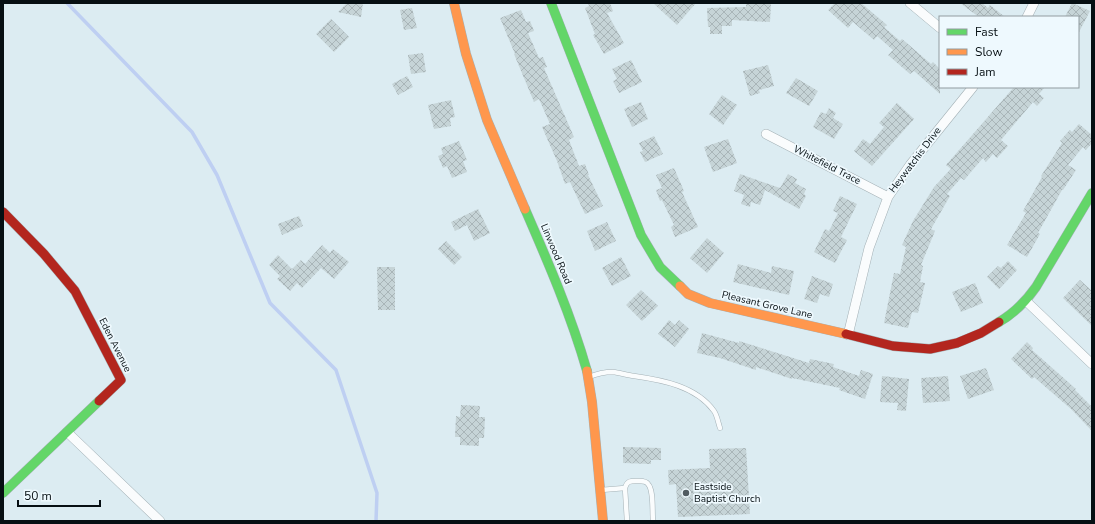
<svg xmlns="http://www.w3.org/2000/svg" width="1095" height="524" font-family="'Nunito Sans',sans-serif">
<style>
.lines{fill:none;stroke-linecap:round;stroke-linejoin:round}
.stream{stroke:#becff2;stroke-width:3.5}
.building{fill:url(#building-cross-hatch)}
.lane-casing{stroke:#a4b1b6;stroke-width:5.5}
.street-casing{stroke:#a4b1b6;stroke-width:10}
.fast-casing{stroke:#a4b1b6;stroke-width:10}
.slow-casing{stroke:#a4b1b6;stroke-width:10}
.jam-casing{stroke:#a4b1b6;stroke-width:10}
.lane{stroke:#fafcfd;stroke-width:4.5}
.street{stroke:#fafcfd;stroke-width:9}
.fast{stroke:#63d668;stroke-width:9}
.slow{stroke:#ff974d;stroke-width:9}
.jam{stroke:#b3261e;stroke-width:9}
.poi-dot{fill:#515c61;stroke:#eef9fe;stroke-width:1.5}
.labels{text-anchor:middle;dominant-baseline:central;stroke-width:3.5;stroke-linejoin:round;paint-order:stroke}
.street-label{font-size:10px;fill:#060f13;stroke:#eef9fe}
.poi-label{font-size:10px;fill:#060f13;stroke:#eef9fe;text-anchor:start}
</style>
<defs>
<pattern id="building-cross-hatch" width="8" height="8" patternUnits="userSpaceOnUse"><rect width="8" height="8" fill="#c6d4d7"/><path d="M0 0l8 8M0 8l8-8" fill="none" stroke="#a9b5b8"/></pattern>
</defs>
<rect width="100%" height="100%" fill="#dcecf2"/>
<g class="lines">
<!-- stream -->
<path class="stream" d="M67,3L192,132L217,175L270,303L336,370L377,493L376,521"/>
</g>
<!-- building -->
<path class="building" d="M347,3H363L361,17L338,12Z
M588,3H610L613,11L607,13L624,43L604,54L593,35L595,34L585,8L589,6Z
M653,3H696L677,25Z
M746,3H771L770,22L732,20V26H722V34H710V27H708L707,8L746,7Z
M835,3H861L887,25L884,27L900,41L902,39L931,64L933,62L940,69V94L914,71L910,74L888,55L893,50L877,36L874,40L853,22L848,28L828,10Z
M960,3H982L988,8L990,5L1005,17H979Z
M1072,3L1090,11L1078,34V17H1065Z
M412,8L417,28L404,30L400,10Z
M521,10L526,22L530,21L534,31L528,33L539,58L543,57L547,67L544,68L574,137L569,140L579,166L585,164L589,175H588L603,206L585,214L570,182L565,184L557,161L542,127L550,124L539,99L534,102L514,54H515L500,18Z
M331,19L349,37L334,52L316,34Z
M423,53L426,72L411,74L408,55Z
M631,60L642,82L619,93L613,81L617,79L612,69Z
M768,65L774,86L759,90L760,93L750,96L743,71Z
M407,76L413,87L398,95L392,84Z
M796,78L818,91L809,106L786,93Z
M1014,87H1045L1039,94L1044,98L1037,106L1033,102L1001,140L1008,146L997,158L993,154L986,162L983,158L964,180L961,178L947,194L950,196L931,229L935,231L921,265L923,266L920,282L925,283L918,313L912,312L908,328L884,323L894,273L900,274L906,247L902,245L913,221L934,187L951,169L946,165Z
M722,95L737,105L723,125L709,114Z
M451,100L455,117L450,118L451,126L434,129L428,105Z
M641,102L648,119L632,127L624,109Z
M897,103L914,119L872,166L854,151L863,139L870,144L884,127L879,123Z
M829,108L836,113L833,118L843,124L834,139L813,127L821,112L826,114Z
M1079,124L1092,135V143L1086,150L1083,147L1068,165L1076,170L1063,190H1062L1038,233L1040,234L1027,257L1007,245L1026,213L1023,211L1042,177L1041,176L1062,143L1060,141L1070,130L1072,132Z
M654,136L663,154L645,162L640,152L643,151L639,143Z
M728,139L737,163L713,172L704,147Z
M459,141L467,160L463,161L467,172L452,178L447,166L443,168L438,156L443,154L441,148Z
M674,168L684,191L682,192L698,227L675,237L671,227L674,225L662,200L660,201L656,190L662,188L656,175Z
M740,174L780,188L788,174L797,179L795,183L806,189L804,194L806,196L799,209L765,190L760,205L751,202L750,207L741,204L744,195L734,191Z
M840,196L857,204L841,237L847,240L835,263L814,252L825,229L829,231L838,213L833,211Z
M478,209L490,233L474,241L467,225L455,231L451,222Z
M299,216L303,226L282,235L278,224Z
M607,222L616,241L595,251L587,231Z
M707,238L724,253L707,273L690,258Z
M446,241L462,257L454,265L438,249Z
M322,245L330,253L333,249L349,262L334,279L321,268L302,288L297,283L290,291L277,279L280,276L269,265L278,255L292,269L301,260L305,264Z
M621,257L631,276L612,286L602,268Z
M1008,261L1017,270L999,289L987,277L998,266L1001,268Z
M738,264L771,273L772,266L794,271L789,295L733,282Z
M377,267H395V310H378Z
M812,276L833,284L829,297L820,294L817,303L804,299Z
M1080,280L1092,291V326L1063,298Z
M975,283L983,303L961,312L952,292Z
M641,290L658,306L642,321L626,305Z
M669,320L675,325L679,320L689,329L675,347L658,334Z
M702,333L739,343V341L809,363L810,359L834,364L833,367L859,376L861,370L873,374L865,399L839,390L840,388L792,378V379L756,367V370L720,358L697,353Z
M1027,342L1033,348L1032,350L1076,389L1075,390L1092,407V431L1071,409L1034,377L1032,379L1011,359Z
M986,368L994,390L968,399L960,376Z
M882,376L909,379L906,411L897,410L898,403L880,402Z
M948,376L950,401L923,403L921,378Z
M461,405L480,406L479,417H485L484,438H479V446L460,445V437H455L456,416L460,417Z
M623,447L661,448V460H651V464L623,463Z
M746,448L750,514L678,517L676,484L669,485L668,470L710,468L709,449Z"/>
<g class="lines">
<defs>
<path id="lane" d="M589,377C596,374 605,372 613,372C620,373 627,375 634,376C662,380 696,386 714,411C717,415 718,422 720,428
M601,490L625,488
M627,521L625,488C627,481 630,481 636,481C640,481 646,480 648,484C654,490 652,512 653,521"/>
<path id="street" d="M910,3L940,28
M1027,17L1034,3
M766,134L888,197
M1026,301L1092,364
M848,335L869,248L888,197L910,165L973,87
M67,432L160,521"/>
<path id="fast" d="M551,3L641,235L660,267L680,286
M525,209C548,262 571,315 587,371
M999,322C1015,313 1026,301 1036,287L1092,193
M3,493L99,401"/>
<path id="slow" d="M454,3L466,54L487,120L525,209
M680,286L688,294L710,303L846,334
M587,371L592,402L603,521"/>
<path id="jam" d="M3,212L44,254L75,291L121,380L99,401
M846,334L893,346L930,349L957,343L981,333L999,322"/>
</defs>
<!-- lane casing -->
<use href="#lane" class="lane-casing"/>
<!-- street casing -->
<use href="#street" class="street-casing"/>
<!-- fast casing -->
<use href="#fast" class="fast-casing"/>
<!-- slow casing -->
<use href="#slow" class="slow-casing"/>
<!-- jam casing -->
<use href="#jam" class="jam-casing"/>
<!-- lane -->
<use href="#lane" class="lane"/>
<!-- street -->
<use href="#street" class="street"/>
<!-- fast -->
<use href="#fast" class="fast"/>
<!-- slow -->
<use href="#slow" class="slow"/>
<!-- jam -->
<use href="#jam" class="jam"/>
</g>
<!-- markers -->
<circle class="poi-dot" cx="686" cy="493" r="4"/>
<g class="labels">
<!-- street labels -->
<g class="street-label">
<text transform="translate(915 160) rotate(-53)">Heywatchis Drive</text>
<text transform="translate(827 165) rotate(27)">Whitefield Trace</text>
<text transform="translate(556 254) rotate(67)">Linwood Road</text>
<text transform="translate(767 305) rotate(13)">Pleasant Grove Lane</text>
<text transform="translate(115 345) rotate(63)">Eden Avenue</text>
</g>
<!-- poi labels -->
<g class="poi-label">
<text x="694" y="487">Eastside<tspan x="694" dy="12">Baptist Church</tspan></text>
</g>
</g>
<!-- border -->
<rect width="1095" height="524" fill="none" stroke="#060f13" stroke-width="8"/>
<!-- legend -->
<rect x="939" y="16" width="140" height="72" fill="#eef9fe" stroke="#919ba0"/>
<rect x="947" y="29" width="20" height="6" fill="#63d668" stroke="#919ba0"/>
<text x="975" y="36" font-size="12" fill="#060f13">Fast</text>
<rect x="947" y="49" width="20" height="6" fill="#ff974d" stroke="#919ba0"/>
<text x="975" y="56" font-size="12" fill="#060f13">Slow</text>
<rect x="947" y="69" width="20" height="6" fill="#b3261e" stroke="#919ba0"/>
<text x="975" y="76" font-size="12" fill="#060f13">Jam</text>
<!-- scale -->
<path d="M18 500v6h82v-6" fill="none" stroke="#060f13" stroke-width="2"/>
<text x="24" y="500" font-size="12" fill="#060f13" stroke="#eef9fe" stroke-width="3" paint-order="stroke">50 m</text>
</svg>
